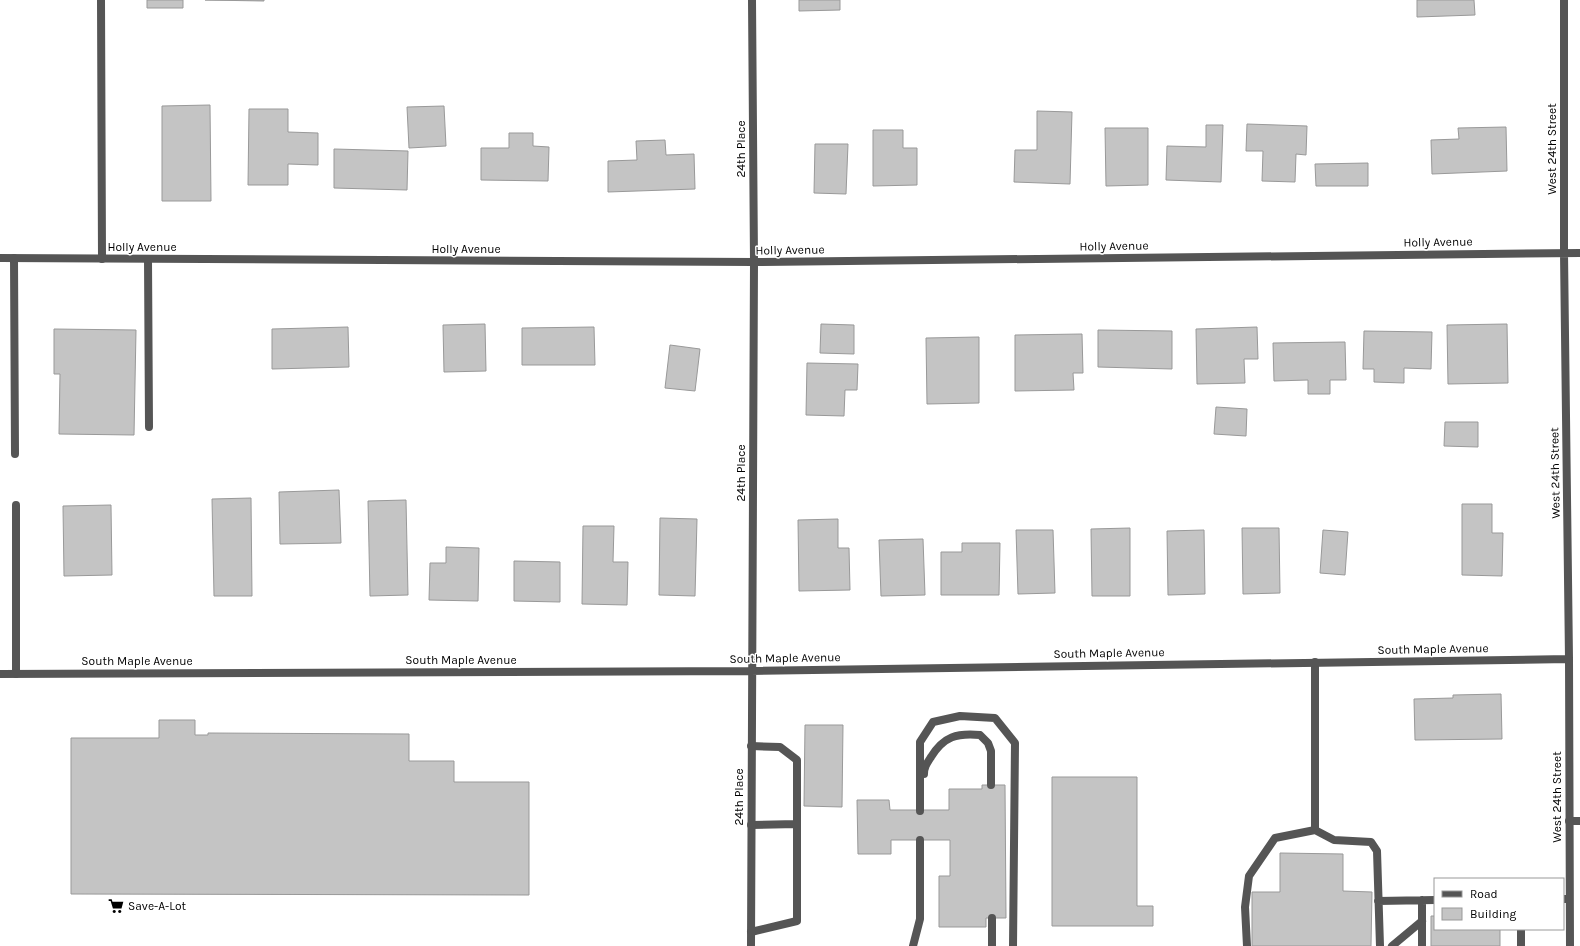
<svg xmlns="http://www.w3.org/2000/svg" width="1580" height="946" font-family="Karla,sans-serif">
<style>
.building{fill:#c4c4c4;stroke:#999}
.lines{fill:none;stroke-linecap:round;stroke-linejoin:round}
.service{stroke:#555;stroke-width:8}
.minor{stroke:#555;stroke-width:8}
.labels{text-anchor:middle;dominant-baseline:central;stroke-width:3;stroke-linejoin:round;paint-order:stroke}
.street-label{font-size:12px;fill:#000;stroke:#fff}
.poi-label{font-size:12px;fill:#000;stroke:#fff;text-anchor:start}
</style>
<rect width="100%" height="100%" fill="#fff"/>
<!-- building -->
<path class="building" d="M147,0H183V8H147Z
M205,0H264V1Z
M799,0H840V10L799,11Z
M1417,0H1474L1475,15L1417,17Z
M210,105L211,201H162V106Z
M444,106L446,146L409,148L407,107Z
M249,109H288V132L318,133V165L288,164V185H248Z
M1037,111L1072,112L1070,184L1014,182L1015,150H1037Z
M1247,124L1307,126L1306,155L1296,154L1295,182L1262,181L1263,151H1246Z
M1206,125H1223L1221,182L1166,180L1167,146L1206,147Z
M1506,127L1507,171L1432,174L1431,140L1459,139L1458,128Z
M1105,128H1148V185L1106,186Z
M873,130H903V148H917V185L873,186Z
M509,133H533V146L549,147L548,181L481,180V148H509Z
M665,140L666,155L694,154L695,189L608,192V161L637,160L636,141Z
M815,144H848L846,194L814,193Z
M334,149L408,151L407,190L334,188Z
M1368,163V186H1316L1315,164Z
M485,324L486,371L444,372L443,325Z
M821,324L854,325V354L820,353Z
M1507,324L1508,383L1448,384L1447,325Z
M348,327L349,367L272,369V329Z
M594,327L595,365H522V328Z
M1257,327L1258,359H1244L1245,383L1197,384L1196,329Z
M54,329L136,330L134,435L59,434L60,374H54Z
M1098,330L1172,331V369L1098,367Z
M1364,331L1432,332L1431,369L1404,368V383L1374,382V369H1363Z
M1082,334L1083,373H1073L1074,390L1015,391V335Z
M979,337V403L927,404L926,338Z
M1345,342L1346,380H1330V394H1308V380L1274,381L1273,343Z
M670,345L700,349L695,391L665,388Z
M807,363L858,364L857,390H845L844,416L806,415Z
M1216,407L1247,409L1246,436L1214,434Z
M1445,422H1478V447L1444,446Z
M339,490L341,543L280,544L279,492Z
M251,498L252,596H214L212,499Z
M406,500L408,595L370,596L368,501Z
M1462,504H1492V533H1503L1502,576L1462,575Z
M111,505L112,575L64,576L63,506Z
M660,518L697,519L695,596L659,595Z
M838,519V548H849L850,590L799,591L798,520Z
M583,526H614L613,562H628L627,605L582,604Z
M1130,528V596H1092L1091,529Z
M1242,528H1279L1280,593L1243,594Z
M1016,530H1053L1055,593L1018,594Z
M1204,530L1205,594L1168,595L1167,531Z
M1323,530L1348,532L1345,575L1320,573Z
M923,539L925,595L881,596L879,540Z
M962,543H1000L999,595H941V552H962Z
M446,547L479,548L478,601L429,600L430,563H446Z
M514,561L560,562V602L514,601Z
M1501,694L1502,739L1415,740L1414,699L1453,698V695Z
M159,720H195V735H208V733L409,734V761H454V782H529V895L71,894V738H159Z
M805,725H843L842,807L804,806Z
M1052,777H1137V906H1153V926H1052Z
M982,785H1005L1006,918H986V927H939V876H950V840H891V854H858L857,800H889L890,810H949V789H982Z
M1280,853L1343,854V891L1372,892L1371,946H1252V892H1280Z
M1431,916H1435V929H1500V946H1431Z"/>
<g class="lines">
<!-- service -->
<path class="service" d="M101,0L102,259
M14,258L15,454
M148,259L149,427
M16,505V674
M1315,662V830L1334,840L1371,842L1377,851L1380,946
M751,746L780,747L797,760V921L751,932
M924,774C924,767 927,763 931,757C944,736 957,733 980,735L988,743L991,751V785
M920,811V742L933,722L960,716L995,718L1015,743L1013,946
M1569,821H1580
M751,825L797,824
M1563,899H1569
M1422,900V946
M1378,901L1435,900
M992,918V946
M1521,929V946
M913,946L920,919V840
M1247,946L1245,907L1249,876L1275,838L1315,830
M1392,946L1422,921"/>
<!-- minor -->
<path class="minor" d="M1564,0V253L1569,659L1570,946
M0,258L754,262L1580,253
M0,674L751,671L1569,659
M751,946L754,262L752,0"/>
</g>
<!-- icons -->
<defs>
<symbol id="supermarket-bare" viewBox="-9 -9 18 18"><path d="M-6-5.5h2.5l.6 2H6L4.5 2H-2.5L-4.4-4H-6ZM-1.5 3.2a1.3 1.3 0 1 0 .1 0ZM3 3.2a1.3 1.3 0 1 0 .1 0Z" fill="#000" stroke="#fff" stroke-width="2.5" paint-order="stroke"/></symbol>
</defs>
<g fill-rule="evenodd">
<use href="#supermarket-bare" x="105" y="895" width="22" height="22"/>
</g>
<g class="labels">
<!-- street labels -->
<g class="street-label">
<text transform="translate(741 149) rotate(-90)">24th Place</text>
<text transform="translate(1552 149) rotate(-90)">West 24th Street</text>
<text transform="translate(1438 242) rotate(-1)">Holly Avenue</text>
<text transform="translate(1114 246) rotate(-1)">Holly Avenue</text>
<text x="142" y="247">Holly Avenue</text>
<text x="466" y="249">Holly Avenue</text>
<text transform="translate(790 250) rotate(-1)">Holly Avenue</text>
<text transform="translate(741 473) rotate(-90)">24th Place</text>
<text transform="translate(1555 473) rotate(-91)">West 24th Street</text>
<text transform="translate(1433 649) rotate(-1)">South Maple Avenue</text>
<text transform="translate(1109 653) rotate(-1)">South Maple Avenue</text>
<text transform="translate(785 658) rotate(-1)">South Maple Avenue</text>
<text x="461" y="660">South Maple Avenue</text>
<text x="137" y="661">South Maple Avenue</text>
<text transform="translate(739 797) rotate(-90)">24th Place</text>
<text transform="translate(1557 797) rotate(-90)">West 24th Street</text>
</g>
<!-- poi labels -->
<g class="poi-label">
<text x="128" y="906">Save-A-Lot</text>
</g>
</g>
<!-- legend -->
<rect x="1434" y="878" width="130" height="52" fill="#ffffff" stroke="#999999"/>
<rect x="1442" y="891" width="20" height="6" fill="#555555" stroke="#999999"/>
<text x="1470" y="898" font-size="12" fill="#000000">Road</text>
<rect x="1442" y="908" width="20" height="12" fill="#c4c4c4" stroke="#999999"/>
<text x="1470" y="918" font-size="12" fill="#000000">Building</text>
</svg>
